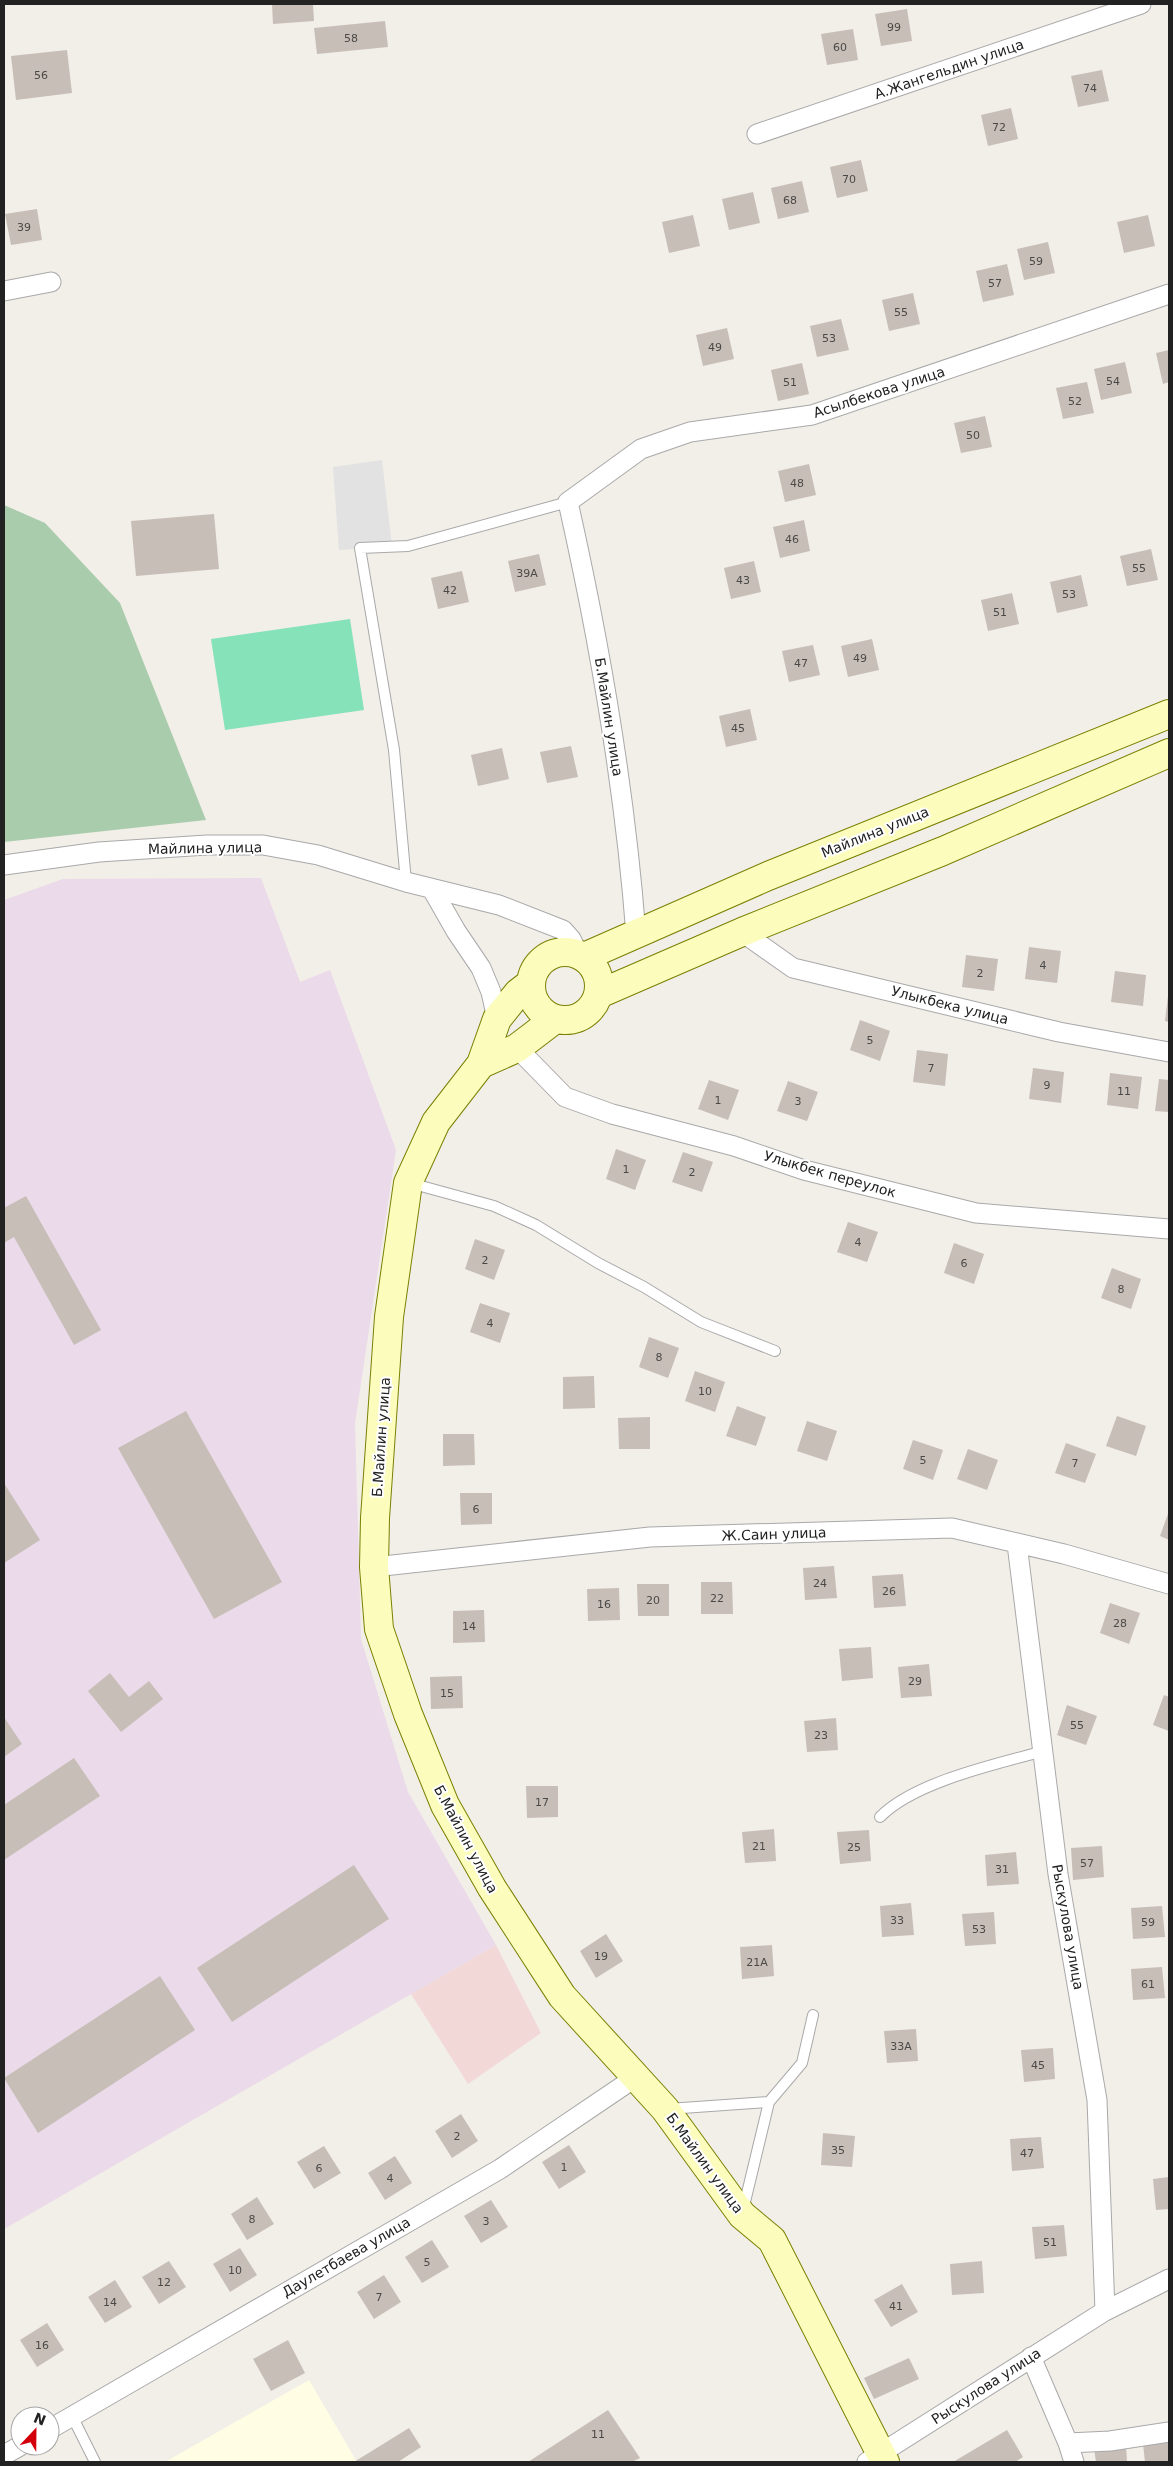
<svg xmlns="http://www.w3.org/2000/svg" width="1173" height="2466" font-family="'DejaVu Sans',sans-serif">
<style>
.commercial{fill:#f3d8d8}
.industrial{fill:#ebdae9}
.education{fill:#fffee4}
.cemetery{fill:#a9ccac}
.pitch{fill:#85e2b9}
.parking{fill:#e2e2e2}
.building{fill:#c7beb7}
.lines{fill:none;stroke-linecap:round;stroke-linejoin:round}
.lane-casing{stroke:#a9a9a9;stroke-width:12}
.street-casing{stroke:#a9a9a9;stroke-width:21}
.secondary-casing{stroke:#798002;stroke-width:30}
.lane{stroke:#fff;stroke-width:10}
.street{stroke:#fff;stroke-width:19}
.secondary{stroke:#fcfcbd;stroke-width:28}
.labels{text-anchor:middle;dominant-baseline:central;stroke-width:4;stroke-linejoin:round;paint-order:stroke}
.number-label{font-size:11px;fill:#4b4947}
.street-label{font-size:14px;fill:#222;stroke:#fff}
</style>
<rect width="100%" height="100%" fill="#f2eee8"/>
<!-- commercial -->
<path class="commercial" d="M496,1945L541,2033L468,2084L411,1994Z"/>
<!-- industrial -->
<path class="industrial" d="M261,878L300,982L330,970L396,1150L355,1423L361,1639L408,1792L496,1945L4,2229V900L63,879Z"/>
<!-- education -->
<path class="education" d="M309,2380L357,2462H165Z"/>
<!-- cemetery -->
<path class="cemetery" d="M4,505L45,523L120,603L206,820L4,842Z"/>
<!-- pitch -->
<path class="pitch" d="M350,619L364,710L225,730L211,639Z"/>
<!-- parking -->
<path class="parking" d="M382,460L392,546L339,550L333,467Z"/>
<!-- building -->
<path class="building" d="M272,4H313L314,21L273,24Z
M907,9L912,41L881,46L875,14Z
M385,21L388,47L317,54L314,28Z
M853,29L858,60L827,65L821,34Z
M67,50L72,93L16,100L11,56Z
M1102,70L1109,101L1078,107L1071,76Z
M1011,108L1018,139L988,146L981,115Z
M861,160L868,191L837,198L830,167Z
M802,181L809,212L778,219L771,188Z
M753,192L760,223L729,230L722,199Z
M37,209L42,240L11,245L5,214Z
M693,215L700,246L669,253L662,222Z
M1148,215L1155,246L1124,253L1117,222Z
M1048,242L1055,273L1024,280L1017,249Z
M1007,264L1014,295L983,302L976,271Z
M913,293L920,324L889,331L882,300Z
M841,319L849,350L817,357L810,326Z
M727,328L734,359L703,366L696,335Z
M1169,350V382L1163,384L1156,353Z
M1125,362L1132,393L1101,400L1094,369Z
M802,363L809,394L778,401L771,370Z
M1087,382L1094,413L1063,419L1056,388Z
M985,416L992,447L961,453L954,423Z
M809,464L816,495L785,502L778,471Z
M214,514L219,569L136,576L131,521Z
M804,520L810,551L780,558L773,527Z
M1151,549L1158,580L1127,586L1120,556Z
M539,554L546,585L515,592L508,561Z
M754,561L761,592L731,599L724,568Z
M462,571L469,602L438,609L431,578Z
M1081,575L1088,606L1057,613L1050,582Z
M1012,593L1019,624L988,631L981,600Z
M872,639L879,670L848,677L841,646Z
M813,645L820,675L789,682L782,651Z
M750,709L757,740L726,747L719,716Z
M571,746L578,777L547,783L540,752Z
M502,748L509,779L478,786L471,755Z
M1029,947L1061,951L1057,983L1025,979Z
M966,955L998,959L994,991L962,987Z
M1115,971L1146,975L1143,1006L1111,1002Z
M1168,996H1169V1022L1165,1021Z
M860,1020L890,1031L880,1061L850,1050Z
M917,1050L948,1054L945,1086L913,1082Z
M1033,1068L1064,1072L1061,1103L1029,1099Z
M1110,1073L1142,1077L1138,1109L1107,1105Z
M1159,1079L1169,1080V1112L1155,1111Z
M709,1080L739,1090L728,1120L698,1109Z
M788,1081L818,1092L807,1121L777,1111Z
M616,1149L646,1160L635,1190L606,1179Z
M683,1152L713,1162L702,1192L672,1182Z
M26,1196L101,1330L74,1345L14,1237L4,1243V1208Z
M848,1222L878,1232L867,1262L837,1252Z
M475,1239L505,1250L494,1280L465,1269Z
M954,1243L984,1254L974,1284L944,1273Z
M1112,1268L1141,1279L1131,1309L1101,1298Z
M480,1303L510,1313L500,1343L470,1332Z
M649,1337L679,1348L668,1378L639,1367Z
M695,1371L725,1382L715,1412L685,1401Z
M594,1376L595,1408L563,1409V1377Z
M737,1406L766,1417L756,1446L726,1436Z
M186,1411L282,1582L214,1619L118,1448Z
M1117,1416L1146,1426L1136,1456L1106,1446Z
M650,1417V1449H619L618,1418Z
M807,1421L837,1431L827,1461L797,1451Z
M443,1434H474L475,1465L443,1466Z
M913,1440L943,1450L933,1480L903,1469Z
M1066,1443L1096,1454L1085,1483L1055,1473Z
M968,1449L998,1460L987,1490L957,1479Z
M4,1483L40,1540L4,1563Z
M460,1493H492V1524L461,1525Z
M1169,1511V1540L1160,1536Z
M834,1566L837,1598L805,1600L803,1568Z
M903,1574L906,1606L874,1608L872,1576Z
M701,1582H732L733,1614H701Z
M637,1584H669V1616H638Z
M619,1588L620,1620L588,1621L587,1589Z
M1110,1603L1140,1613L1129,1644L1100,1633Z
M484,1610L485,1642L453,1643V1611Z
M871,1647L873,1678L842,1681L839,1649Z
M929,1664L932,1696L901,1698L898,1667Z
M110,1673L129,1697L149,1681L163,1699L121,1732L88,1691Z
M462,1676L463,1708L431,1709L430,1677Z
M1164,1695L1169,1697V1731L1153,1725Z
M1067,1705L1097,1716L1086,1745L1057,1735Z
M4,1717L22,1744L4,1757Z
M836,1718L838,1750L807,1752L804,1721Z
M74,1758L100,1796L4,1860V1805Z
M526,1786H558V1817L527,1818Z
M774,1829L776,1861L745,1863L742,1832Z
M869,1830L871,1861L840,1864L837,1832Z
M1102,1846L1104,1877L1073,1880L1071,1848Z
M1016,1852L1019,1884L987,1886L985,1855Z
M354,1865L389,1919L232,2022L197,1968Z
M911,1903L914,1935L882,1937L880,1906Z
M1162,1906L1165,1937L1133,1939L1131,1908Z
M994,1912L996,1944L965,1946L962,1914Z
M606,1934L623,1961L596,1978L580,1951Z
M772,1945L774,1976L742,1979L740,1947Z
M1162,1967L1165,1998L1133,2000L1131,1969Z
M160,1976L195,2030L38,2133L4,2078Z
M916,2029L918,2061L887,2063L884,2031Z
M1053,2048L1055,2079L1024,2082L1021,2050Z
M461,2114L478,2141L452,2158L435,2131Z
M823,2133L855,2136L852,2167L821,2165Z
M1041,2137L1044,2168L1012,2171L1010,2139Z
M569,2145L586,2172L559,2189L542,2162Z
M324,2146L341,2173L314,2189L297,2162Z
M395,2156L412,2183L385,2200L368,2173Z
M1169,2177V2209L1156,2210L1153,2179Z
M257,2197L274,2224L247,2240L231,2214Z
M491,2200L508,2227L481,2243L464,2216Z
M1064,2225L1067,2256L1035,2259L1032,2227Z
M432,2240L449,2267L422,2283L405,2257Z
M240,2248L257,2275L230,2292L213,2264Z
M169,2261L186,2287L159,2304L142,2277Z
M982,2261L984,2293L952,2295L950,2264Z
M384,2275L401,2302L374,2319L357,2292Z
M115,2280L132,2307L105,2323L88,2297Z
M902,2284L918,2312L891,2327L874,2300Z
M47,2323L64,2350L37,2367L20,2340Z
M288,2340L305,2373L271,2391L253,2359Z
M909,2358L919,2379L874,2399L864,2378Z
M608,2410L640,2458L632,2462H528Z
M409,2428L421,2447L398,2462H354Z
M1007,2430L1023,2457L1015,2462H953Z
M1169,2442V2462H1145L1143,2444Z
M1126,2445L1127,2462H1096L1094,2448Z"/>
<g class="lines">
<defs>
<path id="lane" d="M406,882L394,750L360,548L408,546L568,502
M410,1183L494,1206L536,1225L598,1263L644,1287L701,1322L775,1351
M880,1817C914,1782 996,1764 1044,1751
M668,2109L769,2102
M743,2210L769,2102L802,2063L813,2015
M72,2416L95,2462"/>
<path id="street" d="M757,134L1141,4
M4,291L51,282
M4,865L99,852L207,845H263L318,855L406,882L499,905L563,930L571,939L579,955
M432,889L456,931L481,968L491,992L497,1019
M742,932L793,968L1059,1032L1169,1052
M636,935C625,789 600,644 568,502L641,449L690,432L812,415L1169,294
M517,1048L565,1097L612,1114L734,1146L804,1170L976,1213L1169,1229
M1017,1544L1058,1874L1097,2100L1105,2311
M374,1567L650,1537L952,1528L1064,1554L1169,1584
M1031,2357L1068,2443L1110,2441L1169,2432
M50,2429L500,2169L636,2077
M1068,2443L1074,2462
M4,2455L20,2446
M867,2462L1105,2311L1169,2279"/>
<path id="secondary" d="M531 986a34 34 0 1 1 68 0a34 34 0 1 1-68 0Z
M584,957L768,876L1169,714
M531,983L518,993L497,1019L481,1064L436,1122L408,1183L389,1317L375,1518L374,1567L379,1629L408,1714L445,1805L492,1888L562,1996L665,2109L742,2215L772,2240L885,2462
M599,994L742,932L943,851L1169,753
M481,1064L517,1048L555,1019"/>
</defs>
<!-- lane casing -->
<use href="#lane" class="lane-casing"/>
<!-- street casing -->
<use href="#street" class="street-casing"/>
<!-- secondary casing -->
<use href="#secondary" class="secondary-casing"/>
<!-- lane -->
<use href="#lane" class="lane"/>
<!-- street -->
<use href="#street" class="street"/>
<!-- secondary -->
<use href="#secondary" class="secondary"/>
</g>
<g class="labels">
<!-- number labels -->
<g class="number-label">
<text x="894" y="27">99</text>
<text x="351" y="38">58</text>
<text x="840" y="47">60</text>
<text x="41" y="75">56</text>
<text x="1090" y="88">74</text>
<text x="999" y="127">72</text>
<text x="849" y="179">70</text>
<text x="790" y="200">68</text>
<text x="24" y="227">39</text>
<text x="1036" y="261">59</text>
<text x="995" y="283">57</text>
<text x="901" y="312">55</text>
<text x="829" y="338">53</text>
<text x="715" y="347">49</text>
<text x="1113" y="381">54</text>
<text x="790" y="382">51</text>
<text x="1075" y="401">52</text>
<text x="973" y="435">50</text>
<text x="797" y="483">48</text>
<text x="792" y="539">46</text>
<text x="1139" y="568">55</text>
<text x="527" y="573">39А</text>
<text x="743" y="580">43</text>
<text x="450" y="590">42</text>
<text x="1069" y="594">53</text>
<text x="1000" y="612">51</text>
<text x="860" y="658">49</text>
<text x="801" y="663">47</text>
<text x="738" y="728">45</text>
<text x="1043" y="965">4</text>
<text x="980" y="973">2</text>
<text x="870" y="1040">5</text>
<text x="931" y="1068">7</text>
<text x="1047" y="1085">9</text>
<text x="1124" y="1091">11</text>
<text x="718" y="1100">1</text>
<text x="798" y="1101">3</text>
<text x="626" y="1169">1</text>
<text x="692" y="1172">2</text>
<text x="858" y="1242">4</text>
<text x="485" y="1260">2</text>
<text x="964" y="1263">6</text>
<text x="1121" y="1289">8</text>
<text x="490" y="1323">4</text>
<text x="659" y="1357">8</text>
<text x="705" y="1391">10</text>
<text x="923" y="1460">5</text>
<text x="1075" y="1463">7</text>
<text x="476" y="1509">6</text>
<text x="820" y="1583">24</text>
<text x="889" y="1591">26</text>
<text x="717" y="1598">22</text>
<text x="653" y="1600">20</text>
<text x="604" y="1604">16</text>
<text x="1120" y="1623">28</text>
<text x="469" y="1626">14</text>
<text x="915" y="1681">29</text>
<text x="447" y="1693">15</text>
<text x="1077" y="1725">55</text>
<text x="821" y="1735">23</text>
<text x="542" y="1802">17</text>
<text x="759" y="1846">21</text>
<text x="854" y="1847">25</text>
<text x="1087" y="1863">57</text>
<text x="1002" y="1869">31</text>
<text x="897" y="1920">33</text>
<text x="1148" y="1922">59</text>
<text x="979" y="1929">53</text>
<text x="601" y="1956">19</text>
<text x="757" y="1962">21А</text>
<text x="1148" y="1984">61</text>
<text x="901" y="2046">33А</text>
<text x="1038" y="2065">45</text>
<text x="457" y="2136">2</text>
<text x="838" y="2150">35</text>
<text x="1027" y="2153">47</text>
<text x="564" y="2167">1</text>
<text x="319" y="2168">6</text>
<text x="390" y="2178">4</text>
<text x="252" y="2219">8</text>
<text x="486" y="2221">3</text>
<text x="1050" y="2242">51</text>
<text x="427" y="2262">5</text>
<text x="235" y="2270">10</text>
<text x="164" y="2282">12</text>
<text x="379" y="2297">7</text>
<text x="110" y="2302">14</text>
<text x="896" y="2306">41</text>
<text x="42" y="2345">16</text>
<text x="598" y="2434">11</text>
</g>
<!-- street labels -->
<g class="street-label">
<text transform="translate(949 69) rotate(-19)">А.Жангельдин улица</text>
<text transform="translate(879 392) rotate(-18)">Асылбекова улица</text>
<text transform="translate(609 717) rotate(81)">Б.Майлин улица</text>
<text transform="translate(875 832) rotate(-22)">Майлина улица</text>
<text transform="translate(205 848) rotate(-1)">Майлина улица</text>
<text transform="translate(950 1005) rotate(14)">Улыкбека улица</text>
<text transform="translate(830 1174) rotate(16)">Улыкбек переулок</text>
<text transform="translate(381 1437) rotate(-86)">Б.Майлин улица</text>
<text transform="translate(774 1534) rotate(-2)">Ж.Саин улица</text>
<text transform="translate(466 1839) rotate(62)">Б.Майлин улица</text>
<text transform="translate(1068 1927) rotate(80)">Рыскулова улица</text>
<text transform="translate(705 2163) rotate(54)">Б.Майлин улица</text>
<text transform="translate(346 2257) rotate(-30)">Даулетбаева улица</text>
<text transform="translate(986 2386) rotate(-33)">Рыскулова улица</text>
</g>
</g>
<!-- border -->
<rect width="1173" height="2466" fill="none" stroke="#222222" stroke-width="10"/>
<!-- north arrow -->
<g transform="translate(35 2431) rotate(22)"><circle r="24" fill="#ffffff" stroke="#a7a7a7"/>
<path d="M0-4L9 19L0 12L-9 19Z" fill="#d3000b"/>
<text y="-8" font-size="14" font-weight="bold" text-anchor="middle" fill="#222222">N</text>
</g>
</svg>
